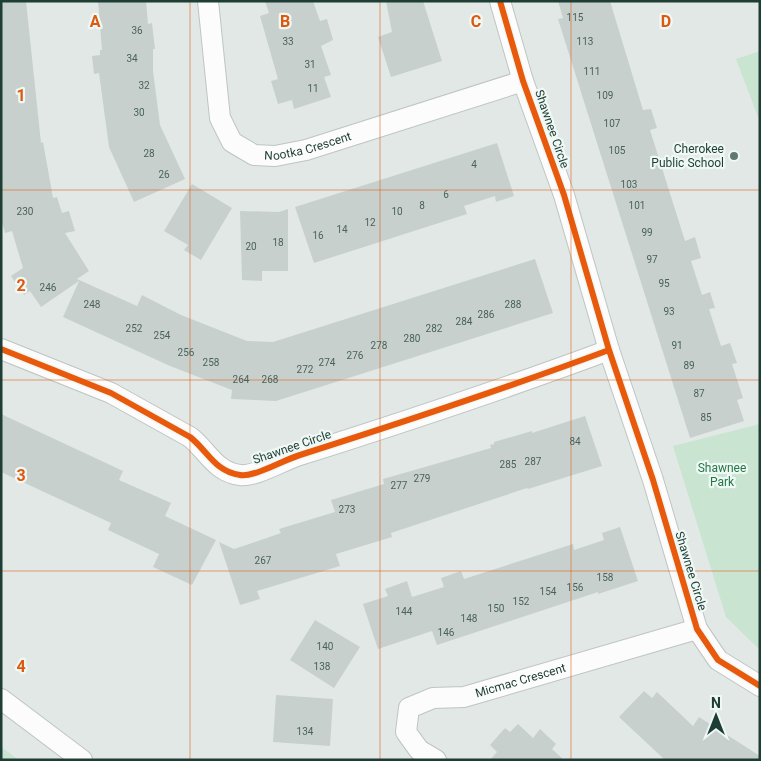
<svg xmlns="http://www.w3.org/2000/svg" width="761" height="761" font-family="Roboto,sans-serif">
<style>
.green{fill:#c9e4d1}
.building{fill:#c8d0cd}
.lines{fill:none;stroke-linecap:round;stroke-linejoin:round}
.minor-casing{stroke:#bec5c2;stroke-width:22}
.minor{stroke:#fbfcfb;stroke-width:20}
.cycleway-casing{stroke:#eff8f4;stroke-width:9}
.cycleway{stroke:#e8590c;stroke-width:6}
.grid{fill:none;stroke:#de580e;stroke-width:1;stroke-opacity:0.55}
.poi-dot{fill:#627973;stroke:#eff8f4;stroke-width:2}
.labels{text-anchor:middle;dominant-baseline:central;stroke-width:4.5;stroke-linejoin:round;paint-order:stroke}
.number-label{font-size:10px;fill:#49625c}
.street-label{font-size:12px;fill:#1d3d35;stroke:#eff8f4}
.poi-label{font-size:12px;fill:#1d3d35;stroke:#eff8f4;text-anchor:end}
.park-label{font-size:12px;fill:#237946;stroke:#eff8f4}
.grid-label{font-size:16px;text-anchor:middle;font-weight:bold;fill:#de580e;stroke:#eff8f4;stroke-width:4.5;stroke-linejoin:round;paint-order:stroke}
</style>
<rect width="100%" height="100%" fill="#e2e8e5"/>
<!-- green -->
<path class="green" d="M760,51V122L736,59Z
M760,424V650L726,617L673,446Z
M1,747L19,760H1Z"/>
<!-- building -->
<path class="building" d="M1,1H26L41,143L43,142L53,198L57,197L62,213L69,211L75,231L65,233L89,271L77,279L137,306L142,295L181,315L247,341L273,342L535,259L553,313L276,401L231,399L232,390L170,366L63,317L79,281L41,307L30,291L24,295L11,276L23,268L12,231L5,233L1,219Z
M98,1H146L148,24L152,23L155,49H153V71L160,125L185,179L134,202L109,147L99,73L94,74L92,56L100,55V50H102Z
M265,1H313L320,21L327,19L333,40L321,46L331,75L324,77L331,97L294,109L292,100L278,104L271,81L278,79L260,16L269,13Z
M386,1H423L442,61L391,77L378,37L392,32Z
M558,1H610L643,110L651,109L657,128L650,130L685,241L695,237L701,258L691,261L702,295L710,292L715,308L709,309L721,346L730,343L737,363L732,364L743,398L737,400L744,421L690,438L558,19L563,18Z
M497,143L514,196L496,202L495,196L464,206L467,214L314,263L295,207Z
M192,184L232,208L201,260L184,250L188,245L164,231Z
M288,209V271H262V281L242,280L240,211L279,212Z
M1,414L123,471L119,480L171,503L165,516L216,540L192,585L153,567L159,554L108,530L111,523L1,472Z
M585,416L602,466L528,489L527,488L391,533L392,537L336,554L340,566L257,591L260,599L240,605L219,542L234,549L255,542L281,533L279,529L335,512L331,500L384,484L383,479L491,448L490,445L494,444V442L532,431V433Z
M620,527L638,581L598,594V592L437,645L432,631L378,649L363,604L388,596L385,589L407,581L412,597L444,587L441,578L461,571L464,579L573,544L574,550L604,540L602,533Z
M315,620L360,647L334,688L290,660Z
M644,691L652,698L657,692L693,726L699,717L760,756V760H665L619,717Z
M276,695L333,699L330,746L273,742Z
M518,724L533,738L540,729L556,744L552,749L564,760H490L497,752L490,745L505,728L510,732Z"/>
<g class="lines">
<defs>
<g id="minor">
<path id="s1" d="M208,1L220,118L232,142L254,155L275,156L306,150L523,81"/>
<path d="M500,1L523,81L564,195L609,350L653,480L697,629L718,660L760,686"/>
<path d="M1,349L111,393L190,437C207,450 215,472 240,475C256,477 283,460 300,455C404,422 507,388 609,350"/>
<path d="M1,699L82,760"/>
<path id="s2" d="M436,760L419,750L406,732L409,708L433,698L464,697L697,629"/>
</g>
</defs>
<!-- minor casing -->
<use href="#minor" class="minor-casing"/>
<!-- minor -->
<use href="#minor" class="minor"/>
<defs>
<path id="cycleway" d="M500,1L523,81L564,195L609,350L653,480L697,629L718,660L760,686
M1,349L111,393L190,437C207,450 215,472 240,475C256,477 283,460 300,455C404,422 507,388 609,350"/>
</defs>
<!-- cycleway casing -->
<use href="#cycleway" class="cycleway-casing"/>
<!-- cycleway -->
<use href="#cycleway" class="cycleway"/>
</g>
<!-- grid -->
<path class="grid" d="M190,1V760M380,1V760M571,1V760M1,190H760M1,380H760M1,571H760"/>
<!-- markers -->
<circle class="poi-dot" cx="734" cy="156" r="5"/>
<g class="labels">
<!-- number labels -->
<g class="number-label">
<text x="575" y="17">115</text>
<text x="137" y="30">36</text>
<text x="288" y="41">33</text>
<text x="585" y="41">113</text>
<text x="132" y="58">34</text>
<text x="310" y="64">31</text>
<text x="592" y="71">111</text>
<text x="144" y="85">32</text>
<text x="313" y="88">11</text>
<text x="605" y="95">109</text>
<text x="139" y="112">30</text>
<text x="612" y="123">107</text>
<text x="617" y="150">105</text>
<text x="149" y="153">28</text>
<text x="474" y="164">4</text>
<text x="164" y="174">26</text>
<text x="629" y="184">103</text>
<text x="446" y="194">6</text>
<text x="422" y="205">8</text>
<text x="637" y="205">101</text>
<text x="25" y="211">230</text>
<text x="397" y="211">10</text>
<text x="370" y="222">12</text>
<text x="342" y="229">14</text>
<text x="647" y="232">99</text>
<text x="318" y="235">16</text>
<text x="278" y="242">18</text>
<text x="251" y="246">20</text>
<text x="652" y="259">97</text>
<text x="664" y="283">95</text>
<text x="48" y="287">246</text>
<text x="92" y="304">248</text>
<text x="513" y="304">288</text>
<text x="669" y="311">93</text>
<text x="486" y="314">286</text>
<text x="464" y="321">284</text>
<text x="134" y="328">252</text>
<text x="434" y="328">282</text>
<text x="162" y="335">254</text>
<text x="412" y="338">280</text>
<text x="379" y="345">278</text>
<text x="677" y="345">91</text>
<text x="186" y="352">256</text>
<text x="355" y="355">276</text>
<text x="211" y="362">258</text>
<text x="327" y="362">274</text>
<text x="689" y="365">89</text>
<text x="305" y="369">272</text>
<text x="241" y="379">264</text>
<text x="270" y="379">268</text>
<text x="699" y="393">87</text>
<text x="706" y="417">85</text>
<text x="575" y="441">84</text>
<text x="533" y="461">287</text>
<text x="508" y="464">285</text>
<text x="422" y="478">279</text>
<text x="399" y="485">277</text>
<text x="347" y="509">273</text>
<text x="263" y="560">267</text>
<text x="605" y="577">158</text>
<text x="575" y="587">156</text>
<text x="548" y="591">154</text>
<text x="521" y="601">152</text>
<text x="496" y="608">150</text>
<text x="404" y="611">144</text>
<text x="469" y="618">148</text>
<text x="446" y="632">146</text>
<text x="325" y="646">140</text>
<text x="322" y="666">138</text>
<text x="305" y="731">134</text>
</g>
<!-- street labels -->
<g class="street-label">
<text transform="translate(552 129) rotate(71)">Shawnee Circle</text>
<text stroke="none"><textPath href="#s1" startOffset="225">Nootka Crescent</textPath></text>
<text transform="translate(292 447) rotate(-19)">Shawnee Circle</text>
<text transform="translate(691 571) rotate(73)">Shawnee Circle</text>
<text stroke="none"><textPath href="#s2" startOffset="182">Micmac Crescent</textPath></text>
</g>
<!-- poi labels -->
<g class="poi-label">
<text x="724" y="149">Cherokee<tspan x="724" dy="14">Public School</tspan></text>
</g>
<!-- park labels -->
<g class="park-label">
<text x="722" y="468">Shawnee<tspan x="722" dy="14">Park</tspan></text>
</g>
</g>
<g class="grid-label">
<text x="95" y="27">A</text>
<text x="285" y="27">B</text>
<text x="476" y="27">C</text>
<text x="666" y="27">D</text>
<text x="21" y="101">1</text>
<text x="21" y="291">2</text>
<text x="21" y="481">3</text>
<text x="21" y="672">4</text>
</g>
<!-- border -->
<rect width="761" height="761" fill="none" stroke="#1d3d35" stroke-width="5"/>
<!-- north arrow -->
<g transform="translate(716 716)" stroke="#eff8f4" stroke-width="4" paint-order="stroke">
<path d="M0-4L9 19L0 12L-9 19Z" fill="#1d3d35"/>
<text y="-8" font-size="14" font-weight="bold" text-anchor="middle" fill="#1d3d35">N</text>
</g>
</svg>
